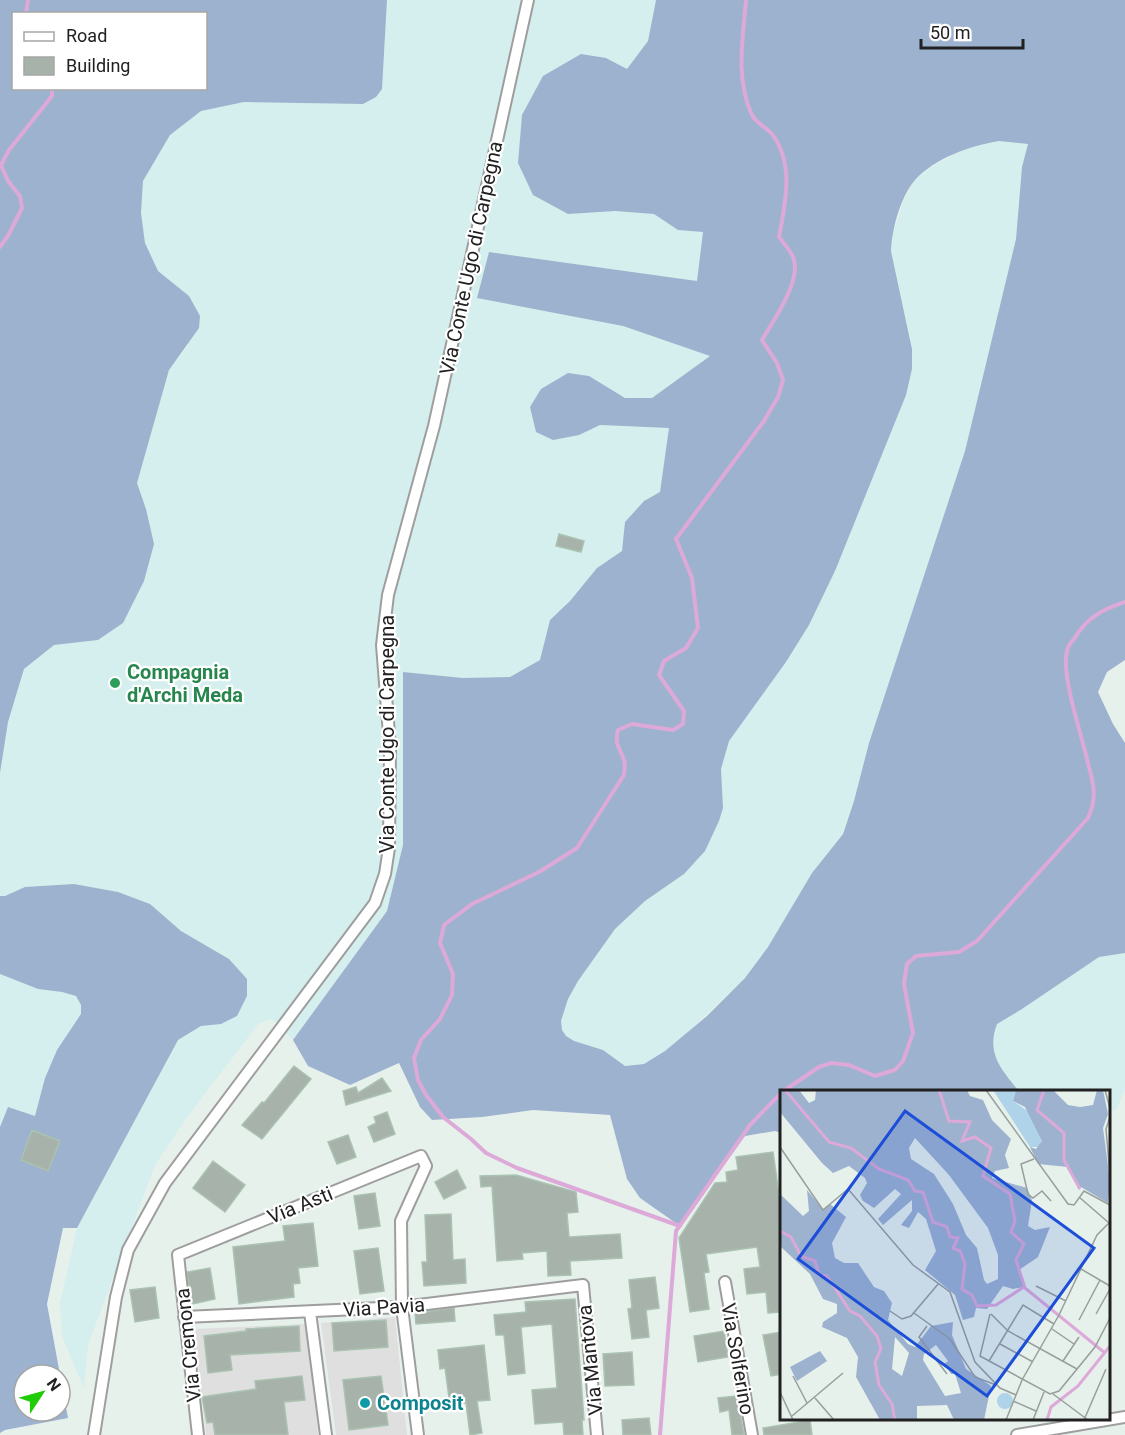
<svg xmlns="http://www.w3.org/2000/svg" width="1125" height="1435" font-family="Roboto,sans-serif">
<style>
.residential{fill:#dedfde}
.farmland{fill:#d4efed}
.forest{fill:#9db2cf;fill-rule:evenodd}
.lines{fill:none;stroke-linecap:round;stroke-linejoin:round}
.stream{stroke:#dda9d8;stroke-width:4}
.building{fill:#a7b3aa;stroke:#aac2b1;stroke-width:1.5}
.street-casing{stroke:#9e9e9e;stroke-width:14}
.street{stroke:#fff;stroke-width:10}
.leisure-dot{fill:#2e9e5b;stroke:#fff;stroke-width:2}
.culture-dot{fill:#0f9aa8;stroke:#fff;stroke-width:2}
.labels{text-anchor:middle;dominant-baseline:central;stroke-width:4.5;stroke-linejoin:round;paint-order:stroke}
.street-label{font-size:20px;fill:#212121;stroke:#fff}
.leisure-label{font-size:20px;font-weight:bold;fill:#27864d;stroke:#fff;text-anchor:start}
.culture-label{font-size:20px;font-weight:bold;fill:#0d838f;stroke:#fff;text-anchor:start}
.inset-river{fill:none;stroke:#dda9d8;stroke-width:3}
.inset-road{fill:none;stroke:#989e9b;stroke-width:1.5}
.view{fill:#1d4ed8;fill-opacity:0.15;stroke:#1d4ed8;stroke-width:3}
.inset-edge{fill:none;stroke:#212121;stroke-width:3}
</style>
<rect width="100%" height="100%" fill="#e7f1ec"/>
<!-- residential -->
<path class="residential" d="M395,1317L407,1435H336L321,1323Z
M307,1324L318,1435H206L194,1329Z"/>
<!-- farmland -->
<path class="farmland" d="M387,0H656L648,41L627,69L606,58L615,211L654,214L678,230L703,232L697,281L489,252L477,297L623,326L710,356L652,398H625L589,376L579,435L600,425L669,428L660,492L644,501L625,522L622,551L597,568L570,601L550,620L541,660L510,677L463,678L403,672V845L387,911L293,1040L272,1019L259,1023L185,1120L155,1165L88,1345L84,1389L62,1336L60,1303L77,1228L178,1040L201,1026L221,1024L229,959L181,931L150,904L118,892L74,884L25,887L5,896H0V773L8,722L24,669L54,645L98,640L146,509L137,483L169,370L189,344L145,243L141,213L143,181L170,135L201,111L244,102L363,104L384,56Z
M999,141L1028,144L1022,167L1016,239L965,451L869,743L854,801L842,834L812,873L768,947L745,978L688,1032L665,1051L644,1064L625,1066L603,1050L573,1041L566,1036L562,1030L561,1021L568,999L578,981L615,929L645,901L684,874L719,821L723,808L721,769L725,749L729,741L786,662L809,625L835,571L900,409L912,369V349L909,330L891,251V239L904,200L914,181L928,169L957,153L977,145Z
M1125,953V1090L1117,1108L1109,1113L1108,1092L1019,1091L1003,1072L993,1053V1036L997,1023L1022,1009L1099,957Z
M0,974L38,989L62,992L76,996L81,1005V1014L57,1050L45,1078L35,1117L8,1107L0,1127Z"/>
<!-- forest -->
<path class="forest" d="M0,0H387L382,89L376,97L363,104L244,102L201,111L170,135L143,181L141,213L145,243L158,271L189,296L200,316L199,328L169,370L137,483L146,509L154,544L144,581L123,623L98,640L54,645L24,669L8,722L0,773ZM14,14H206V88H14Z
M656,0H1125V660L1107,672L1098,692L1113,724L1125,743V953L1099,957L1022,1009L997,1024C986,1053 1001,1069 1019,1091L782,1092L781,1133L775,1131L745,1136L680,1226L640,1198L627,1179L610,1115L533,1110L482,1117L432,1120L420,1107L399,1063L350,1085L308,1066L293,1040L387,911L403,845V672L463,678L510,677L540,660L550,620L570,601L597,568L622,551L625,522L644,501L660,492L669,428L600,425L579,435L553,440L536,432L530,407L541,389L568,373L589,376L625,398H652L710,356L623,326L477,298L489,252L697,281L703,232L678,230L654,214L615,211L568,214L533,195L518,163L522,115L543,76L581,54L606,58L627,69L648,41ZM999,141L1028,144L1022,167L1016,239L965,451L869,743L854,801L843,834L812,873L768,947L745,978L707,1016L665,1051L644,1064L625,1066L603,1050L574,1041L566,1036L562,1030L561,1021L568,999L578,981L615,929L645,901L684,874L705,851L719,821L723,808L721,769L729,741L786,662L809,625L835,571L906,395L912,369V349L891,251C892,229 900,198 915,180C935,158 970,146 999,141Z
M74,884L118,892L150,904L181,931L229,959L247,979V996L237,1016L221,1024L201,1026L178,1040L77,1228H63L47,1304L68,1418L5,1430L0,1433V1127L8,1107L35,1116L45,1078L57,1050L81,1014V1005L76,996L62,992L38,989L0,974V896H5L25,887ZM24,1375H60V1411H24Z"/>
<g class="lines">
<!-- stream -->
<path class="stream" d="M26,14L28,0
M0,247L9,234L22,208L20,196L8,181L1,165L9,150L52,96V88
M782,1092L819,1067L831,1063L849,1065L875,1076L895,1070L903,1061L913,1033L904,984L907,964L916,956L959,952L977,941L1088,818C1099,795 1092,779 1086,755C1080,731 1061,673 1067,651C1068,646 1071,642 1074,639C1087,617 1102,610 1125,602
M680,1226L517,1168L486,1153L471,1139L443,1117L426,1095L418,1080L414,1058L421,1040L440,1019L452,995L453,974L440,943L444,925L472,904L539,872L577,848L624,775C624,771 626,764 624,760C620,748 614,744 618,730L632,724L673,730L683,724L684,711L659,675L664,661L686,648L698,628L692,578L676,539L764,421L778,397L783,380L777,363L762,340C773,321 803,279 793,257C790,250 784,243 779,237C785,204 795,164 772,134C766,127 756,123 752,115C735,79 743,37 746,0
M660,1435L676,1231L750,1125L782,1092"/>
</g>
<!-- building -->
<path class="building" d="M559,534L584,541L581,552L556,546Z
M294,1066L311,1079L262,1139L242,1125L262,1102L264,1103Z
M382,1078L391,1091L346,1105L343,1091L356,1087L358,1093Z
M387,1112L395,1134L374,1142L368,1127L376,1123L374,1117Z
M32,1130L60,1141L48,1171L21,1160Z
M348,1135L356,1157L337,1164L328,1142Z
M773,1152L782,1215V1312L768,1313L766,1292L747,1294L744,1269L760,1267L757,1247L706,1254L709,1272L704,1273L709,1309L690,1312L679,1238L715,1183L727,1182L726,1172L738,1170L736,1157Z
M213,1161L245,1185L225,1212L193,1188Z
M457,1170L466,1188L444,1199L435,1182Z
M516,1175L576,1192L578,1212L567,1213L569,1237L620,1234L622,1258L570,1261L571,1275L548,1276L547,1251L522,1253L523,1259L497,1261L492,1186L481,1187L480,1176Z
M375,1193L380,1226L359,1229L354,1196Z
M451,1214L453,1260L465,1259L466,1283L424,1286L422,1262H427L425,1215Z
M313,1223L318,1266L298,1268L300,1283L293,1284L294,1297L239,1304L233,1247L285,1241L283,1226Z
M378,1248L384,1291L360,1294L354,1251Z
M210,1268L215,1299L192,1304L187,1272Z
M655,1277L659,1308L646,1310L649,1337L632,1339L628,1309L632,1308L629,1280Z
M155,1287L159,1318L135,1322L130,1290Z
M575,1299L584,1420H582L583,1435H564L563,1422L535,1424L532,1390L557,1388L552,1324L521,1327L525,1373L508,1375L504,1335H496L494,1315L526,1312L525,1302Z
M454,1308L455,1321L416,1324L415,1313Z
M386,1320L388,1347L334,1351L332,1323Z
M299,1326L300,1351L230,1355L232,1370L208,1373L204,1336L246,1331V1329Z
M724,1331L728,1357L698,1362L694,1336Z
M782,1332V1374L771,1376L763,1335Z
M484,1345L490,1400L477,1401L482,1433L470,1435L466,1403L450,1405L445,1368L440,1369L438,1350Z
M632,1352L634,1385L605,1386L603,1354Z
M302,1376L305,1400L284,1402L288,1435H215L213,1422L207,1423L202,1397L256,1389L255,1381Z
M381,1376L388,1425L349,1430L343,1380Z
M737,1396L744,1435H732L729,1410L720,1412L718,1398Z
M649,1418L651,1435H623L622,1420Z
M810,1420L812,1435H764L763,1428Z"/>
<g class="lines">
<defs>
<path id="street" d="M725,1282L752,1435
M310,1312L326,1435
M184,1317L402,1307L583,1285L597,1435
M94,1435L116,1297L128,1250L165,1183L375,903L385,874L389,848L390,747L382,645L388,595L434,426L528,0
M198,1435L178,1255L421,1156L426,1166L401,1221L402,1307L418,1435
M1017,1435L1125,1417"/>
</defs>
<!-- street casing -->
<use href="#street" class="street-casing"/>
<!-- street -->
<use href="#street" class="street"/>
</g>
<!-- markers -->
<circle class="leisure-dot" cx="115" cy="683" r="6"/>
<circle class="culture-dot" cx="365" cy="1403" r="6"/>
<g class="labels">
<!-- street labels -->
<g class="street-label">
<text transform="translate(471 258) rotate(-78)">Via Conte Ugo di Carpegna</text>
<text transform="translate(387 734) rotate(-90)">Via Conte Ugo di Carpegna</text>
<text transform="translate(300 1205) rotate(-22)">Via Asti</text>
<text transform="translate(384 1307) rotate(-4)">Via Pavia</text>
<text transform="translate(188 1345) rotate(-96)">Via Cremona</text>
<text transform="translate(738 1359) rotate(80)">Via Solferino</text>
<text transform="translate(590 1360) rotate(-96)">Via Mantova</text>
</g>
<!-- leisure labels -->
<g class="leisure-label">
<text x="127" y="672">Compagnia<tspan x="127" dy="23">d'Archi Meda</tspan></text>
</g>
<!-- culture labels -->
<g class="culture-label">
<text x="377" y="1403">Composit</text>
</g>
</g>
<!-- overview -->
<g transform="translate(780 1090)">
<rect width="330" height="330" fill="#e7f1ec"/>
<path d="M213,0H236L233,11L249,22L262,50L259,57H250ZM217 311a8 8 0 1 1 16 0a8 8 0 1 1-16 0Z" fill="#afd3e9"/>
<path d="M0,0H19L29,13L35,10L36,0H187L190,6L203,10L212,30L231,49L225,65L229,78L215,81L212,88L247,98L252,110L248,136L255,140L270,137L258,167L239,180L244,197L233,199L223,196L207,219L196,218L194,227L183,230L175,205L145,180L156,161L146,129L138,122L129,138L121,135L132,121V110L103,135L98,129L121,104L115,99L94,118L83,111L80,105L87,93L85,88L69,76L53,83L42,73L0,22ZM135,48L169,85L208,138L218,165V189L207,194L204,190L197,158L186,145L173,114L154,84L131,69L129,58ZM236,0H273L288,15L300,17L313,15L317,0H323L328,24L323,38L330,90L328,113L301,97L299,100L288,77L258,74L250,57L256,59L262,51L245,17L233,11ZM27,100L43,119L50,114L66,127L52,153L55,168L64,173H78L94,197L104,201L112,213L108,230L128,254L135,257L151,236L173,232L172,245L186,279L211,296L204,330H174L167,315L137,316V330H100L76,287L78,267L67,248L42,237L43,232L57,223V214L43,209L30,184L0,156V104L23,126L29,121ZM115,247L129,263L122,286L112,279ZM156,255L168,271L164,274L171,284H175L181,303L165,306L143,270L144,264ZM40,261L47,271L17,291L10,277Z" fill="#9db2cf" fill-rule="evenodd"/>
<path class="inset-river" d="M5,0L49,52L71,58L99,79L128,90L135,101L143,102L153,132L167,137L170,147L178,148L173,158L180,161L185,174L182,199L192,205L197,216L216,215L244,197M159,0L169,31L190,32L182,51L195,47L211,58L203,86L230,104L235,131L231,142L244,154L236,170L245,198L325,263M264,0L257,20L284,43V70L300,99M0,141L11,147L21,166L35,171L39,185L47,186L70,221L80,226L97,246L101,259L95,272L99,295L112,314L115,330M267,330L271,317L298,296L330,256"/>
<path class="inset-road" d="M206,0L288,114L294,115L304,101L330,115M325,0L330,18M330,27L326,39L330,85M0,57L43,120L68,99L133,175L170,202L195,272L220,298L236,305M254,69L241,74L248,104L253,108L262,101L271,111M299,107L329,133M301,179L330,196M256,196L286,211M110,221L122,229L131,226L159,193M134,223L170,249L195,287L216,295M210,224L200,266L270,304L279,301L315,257L330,228M211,224L228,241L297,279M316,224L330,199M299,230L320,190M147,236L139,247L167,284M272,239L294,254M220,254L253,272M209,271L243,215L274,234M283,271L299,247M13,286L27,313M0,302L13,330M273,304L308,330M35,308L54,330M233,311L256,321M12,326L63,283M226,330L242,290L279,225L317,145L329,133M253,330L264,302M304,330L326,279"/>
<path class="view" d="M125,21L314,158L207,306L18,169Z"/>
<rect width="330" height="330" class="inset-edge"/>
</g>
<!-- legend -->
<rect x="12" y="12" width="195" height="78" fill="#ffffff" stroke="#a6a6a6" stroke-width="1.5"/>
<rect x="24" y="32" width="30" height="9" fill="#ffffff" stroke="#a6a6a6" stroke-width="1.5"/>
<text x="66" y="42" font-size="18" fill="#212121">Road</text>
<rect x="24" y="57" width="30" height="18" fill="#a7b3aa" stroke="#a6a6a6" stroke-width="1.5"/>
<text x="66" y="72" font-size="18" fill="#212121">Building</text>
<!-- north arrow -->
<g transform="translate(42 1393) rotate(54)"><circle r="28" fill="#ffffff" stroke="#a6a6a6" stroke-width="1.5"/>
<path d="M0-4.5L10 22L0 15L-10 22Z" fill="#20cc05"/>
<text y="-9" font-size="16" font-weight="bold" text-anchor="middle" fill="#212121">N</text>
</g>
<!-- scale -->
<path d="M921 39v9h102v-9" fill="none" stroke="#212121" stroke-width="3"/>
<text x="930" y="39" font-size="18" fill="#212121" stroke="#ffffff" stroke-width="4.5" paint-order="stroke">50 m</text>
</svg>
